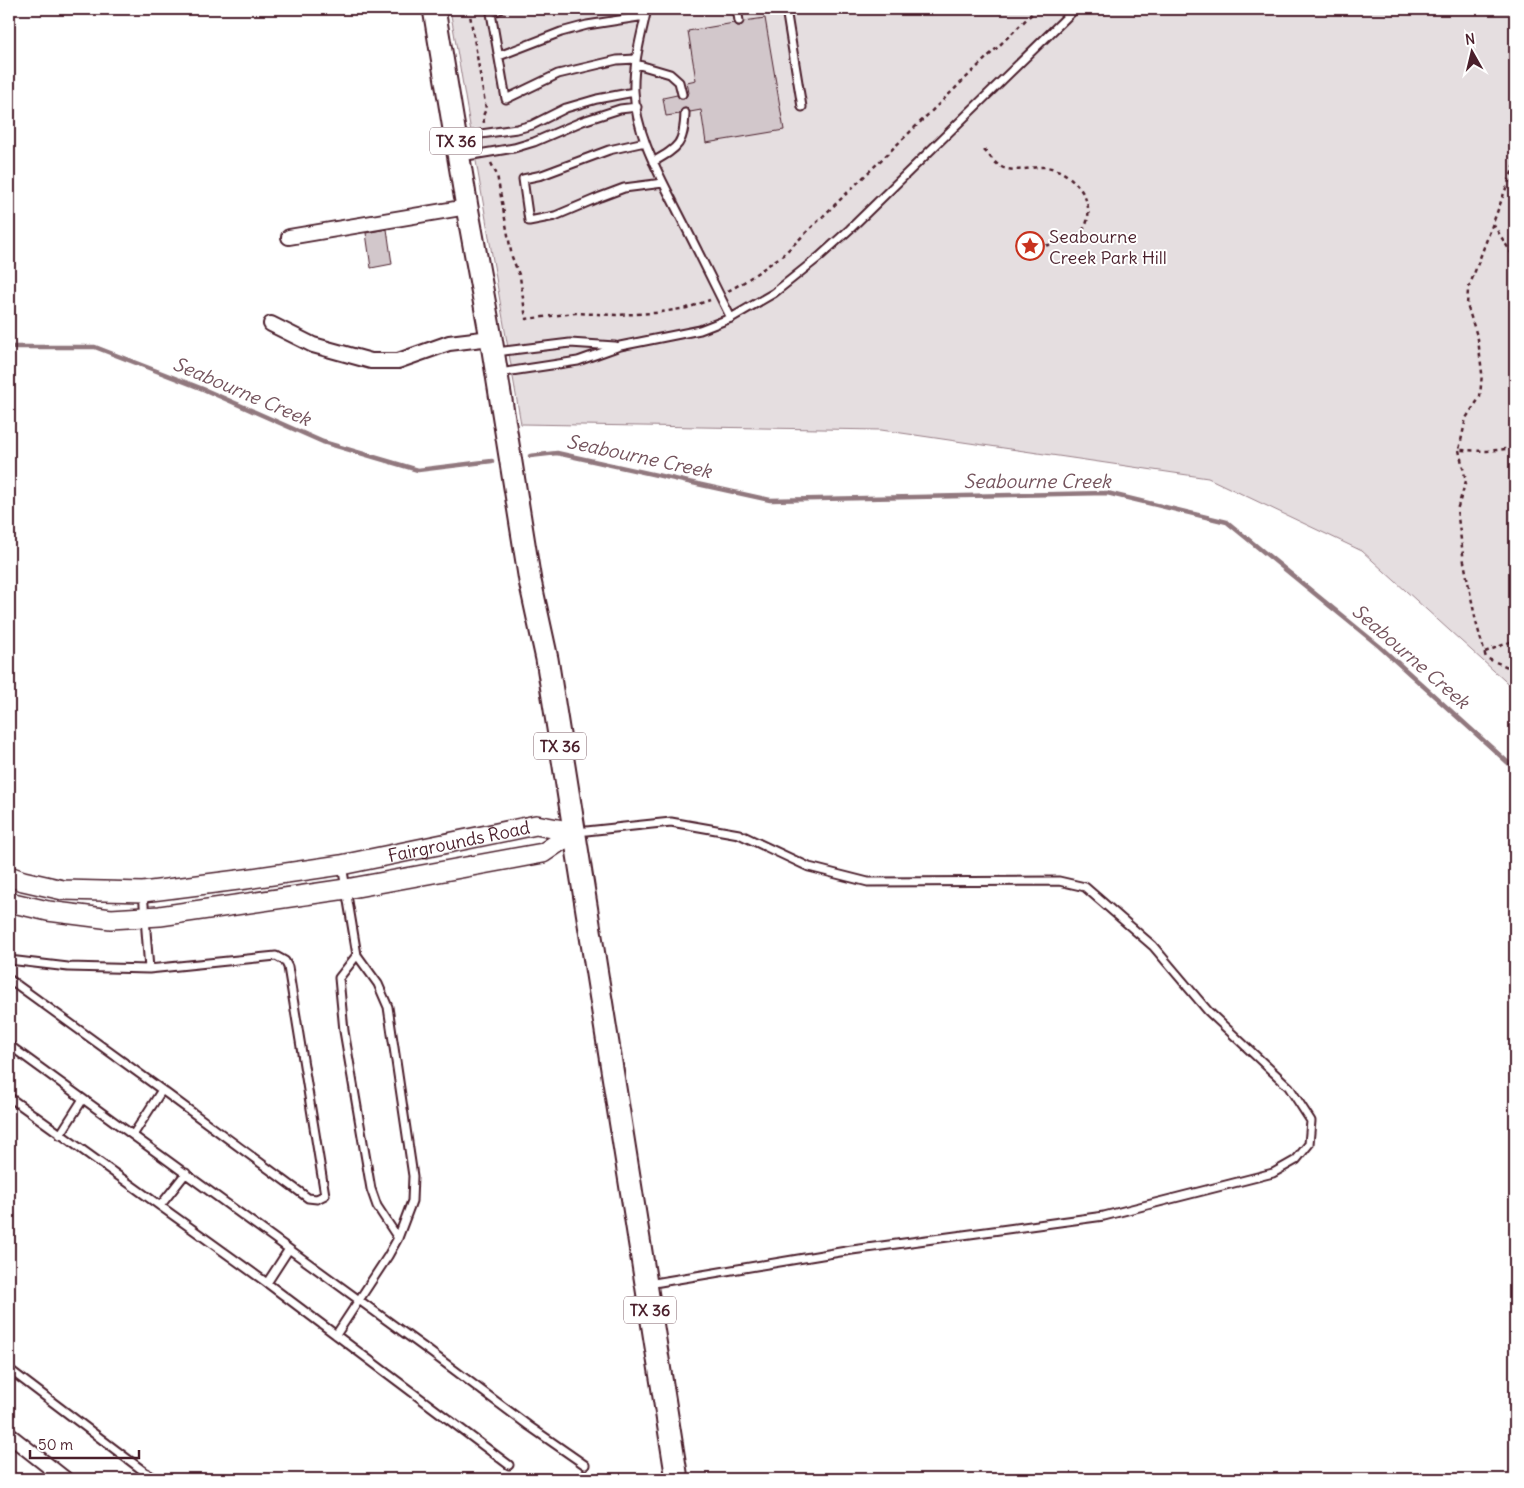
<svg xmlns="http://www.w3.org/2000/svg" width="1524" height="1488" font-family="Delius,sans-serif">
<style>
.green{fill:#e5dee0;stroke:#987e86}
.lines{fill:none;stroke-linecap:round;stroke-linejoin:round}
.stream{stroke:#91787e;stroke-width:4.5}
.building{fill:#d2c7cb;stroke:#4a1f2b}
.lane-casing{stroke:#4a1f2b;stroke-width:11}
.street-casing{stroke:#4a1f2b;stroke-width:18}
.secondary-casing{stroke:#4a1f2b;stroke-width:22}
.primary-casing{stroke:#4a1f2b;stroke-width:25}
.path{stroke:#4a1f2b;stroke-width:2.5;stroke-dasharray:4 4;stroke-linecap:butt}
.lane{stroke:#fff;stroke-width:7}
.street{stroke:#fff;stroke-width:14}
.secondary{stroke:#fff;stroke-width:19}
.primary{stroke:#fff;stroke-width:21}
.labels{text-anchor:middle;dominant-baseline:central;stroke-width:4;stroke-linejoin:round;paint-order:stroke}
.shield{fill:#fff;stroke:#80626b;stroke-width:1}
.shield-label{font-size:16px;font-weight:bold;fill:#4a1f2b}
.poi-label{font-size:18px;fill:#4a1f2b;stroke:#fff;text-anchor:start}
.street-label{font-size:18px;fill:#4a1f2b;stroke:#fff}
.water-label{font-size:19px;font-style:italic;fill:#74535c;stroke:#fff}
</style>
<rect width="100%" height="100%" fill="#fff"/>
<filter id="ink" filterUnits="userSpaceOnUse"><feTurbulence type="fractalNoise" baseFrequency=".02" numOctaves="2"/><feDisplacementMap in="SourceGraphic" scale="10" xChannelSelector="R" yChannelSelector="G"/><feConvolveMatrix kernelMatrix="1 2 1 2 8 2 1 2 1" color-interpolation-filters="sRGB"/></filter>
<g filter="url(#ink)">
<!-- green -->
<path class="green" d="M450,9H1515V690L1362,551L1208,478L881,430L521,424Z"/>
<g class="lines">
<!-- stream -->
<path class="stream" d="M9,347H95L203,389L323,442L418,470L492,461
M530,456L557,453L770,500L1107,493L1227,522L1379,646L1515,769"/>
</g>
<!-- building -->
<path class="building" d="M765,18L784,130L706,143L701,110L690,112L688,109L685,108L681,110L680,114L666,116L663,98L677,95L680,99H684L689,93L687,82L696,80L688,31L734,23L737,26H740L744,21Z
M387,229L392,264L371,268L366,233Z"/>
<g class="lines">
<defs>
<path id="lane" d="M501,9L491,13L506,99L558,74L617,60L636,59
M647,9C641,36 633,64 634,91C636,135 659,174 678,212C696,247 713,282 731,318
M737,9L739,21
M786,9L802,107
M499,56L561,32L587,25L645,16
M636,64L670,74L679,82L682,94
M459,137L517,129L532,125L566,108L597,99L634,92
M645,142L609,150L542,175L523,179L529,221L555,216L600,197L624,188L663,183
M461,157L514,148L534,142L583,121L620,109L637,107
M653,162C679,147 684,144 685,113
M496,352L570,343L615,346
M499,373L578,361L620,346L700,330L731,318L774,293L819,257L850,229L1075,9
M577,832L671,822L739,834L809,867L868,882L1059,881L1085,887L1153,946L1208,1011L1289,1087L1311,1121L1309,1144L1296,1160L1273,1173L1104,1216L852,1250L648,1284
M143,892L149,969
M357,955L339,978L344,1031L371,1189L377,1206L398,1238
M9,960L68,967L149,969L276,956L285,961L288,967L325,1195L317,1199L308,1198L162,1090
M9,979L162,1090L133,1135
M9,1045L429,1351L529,1426L585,1465
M9,1097L267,1283L509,1465
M60,1135L83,1099
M160,1206L186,1173
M267,1283L289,1249
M336,1335L388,1256L398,1238L412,1201L413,1176L388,1007L378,984L357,955L342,865
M9,1369L154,1479
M140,1479L147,1473"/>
<path id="street" d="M289,237L467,207
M271,324L313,345L371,361H398L449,343L491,338
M9,1435L65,1479"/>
<g id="secondary">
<path id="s1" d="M9,876L23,881L63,890L143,892L246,879L341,865L536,825L574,832"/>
<path d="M9,902L48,911L111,919L160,916L346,889L543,853L574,832"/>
</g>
<path id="primary" d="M434,9L467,207L491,338L530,581L547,659L677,1479"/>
</defs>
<!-- lane casing -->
<use href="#lane" class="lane-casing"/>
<!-- street casing -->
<use href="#street" class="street-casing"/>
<!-- secondary casing -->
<use href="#secondary" class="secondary-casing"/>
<!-- primary casing -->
<use href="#primary" class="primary-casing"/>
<!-- path -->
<path class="path" d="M469,9L486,109L483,116L484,123
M984,150C991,157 997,167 1007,169C1020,172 1033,166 1046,167C1064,169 1082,185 1087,203C1090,213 1088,225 1081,232C1072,243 1055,244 1042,246
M491,163L497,175L512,257L520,277L526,319L575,313L616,315L655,313L687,308L710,300
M1515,164L1468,290L1467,305L1478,339L1482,373L1480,397L1466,418L1459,450L1487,451L1515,448
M1493,224L1512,254L1515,264
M728,291L744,282L783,255L1037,9
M1459,450L1466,481L1457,510L1464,562L1476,622L1486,658L1515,670
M1485,652L1515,640"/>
<!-- lane -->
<use href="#lane" class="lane"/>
<!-- street -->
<use href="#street" class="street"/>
<!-- secondary -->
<use href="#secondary" class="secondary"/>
<!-- primary -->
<use href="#primary" class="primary"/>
</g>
</g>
<!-- icons -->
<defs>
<symbol id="sight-ring" viewBox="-11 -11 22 22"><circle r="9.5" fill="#fff" stroke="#c8321e" stroke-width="1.5"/><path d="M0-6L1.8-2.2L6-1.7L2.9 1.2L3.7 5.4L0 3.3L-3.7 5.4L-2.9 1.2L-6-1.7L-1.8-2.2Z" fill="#c8321e"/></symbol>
</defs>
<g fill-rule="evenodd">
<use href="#sight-ring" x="1014" y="230" width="32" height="32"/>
</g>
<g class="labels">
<!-- shield labels -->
<g class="shield">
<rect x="430" y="127.5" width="52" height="27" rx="4"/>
<rect x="534" y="732.5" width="52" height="27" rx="4"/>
<rect x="624" y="1296.5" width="52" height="27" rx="4"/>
</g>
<g class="shield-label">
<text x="456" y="141">TX 36</text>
<text x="560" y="746">TX 36</text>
<text x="650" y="1310">TX 36</text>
</g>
<!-- poi labels -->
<g class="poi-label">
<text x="1049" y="236">Seabourne<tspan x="1049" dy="21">Creek Park Hill</tspan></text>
</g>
<!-- street labels -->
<g class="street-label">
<text stroke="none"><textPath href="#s1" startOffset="456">Fairgrounds Road</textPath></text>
</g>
<!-- water labels -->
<g class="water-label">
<text transform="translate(242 391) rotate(23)">Seabourne Creek</text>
<text transform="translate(639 456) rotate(12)">Seabourne Creek</text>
<text x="1037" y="481">Seabourne Creek</text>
<text transform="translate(1411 656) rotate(41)">Seabourne Creek</text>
</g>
</g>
<!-- margin -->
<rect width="1524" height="1488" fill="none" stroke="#fff" stroke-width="30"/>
<rect x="15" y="15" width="1494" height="1458" fill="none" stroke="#4a1f2b" stroke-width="2" filter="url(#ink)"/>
<!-- north arrow -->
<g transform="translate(1472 52) rotate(352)" stroke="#ffffff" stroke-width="4" paint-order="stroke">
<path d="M0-4L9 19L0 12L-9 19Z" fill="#4a1f2b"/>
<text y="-8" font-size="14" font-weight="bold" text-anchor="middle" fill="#4a1f2b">N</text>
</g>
<!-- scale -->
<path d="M30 1450v8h109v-8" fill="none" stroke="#4a1f2b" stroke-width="2.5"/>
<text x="38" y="1450" font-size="15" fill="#4a1f2b" stroke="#ffffff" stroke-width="4" paint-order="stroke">50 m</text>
</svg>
